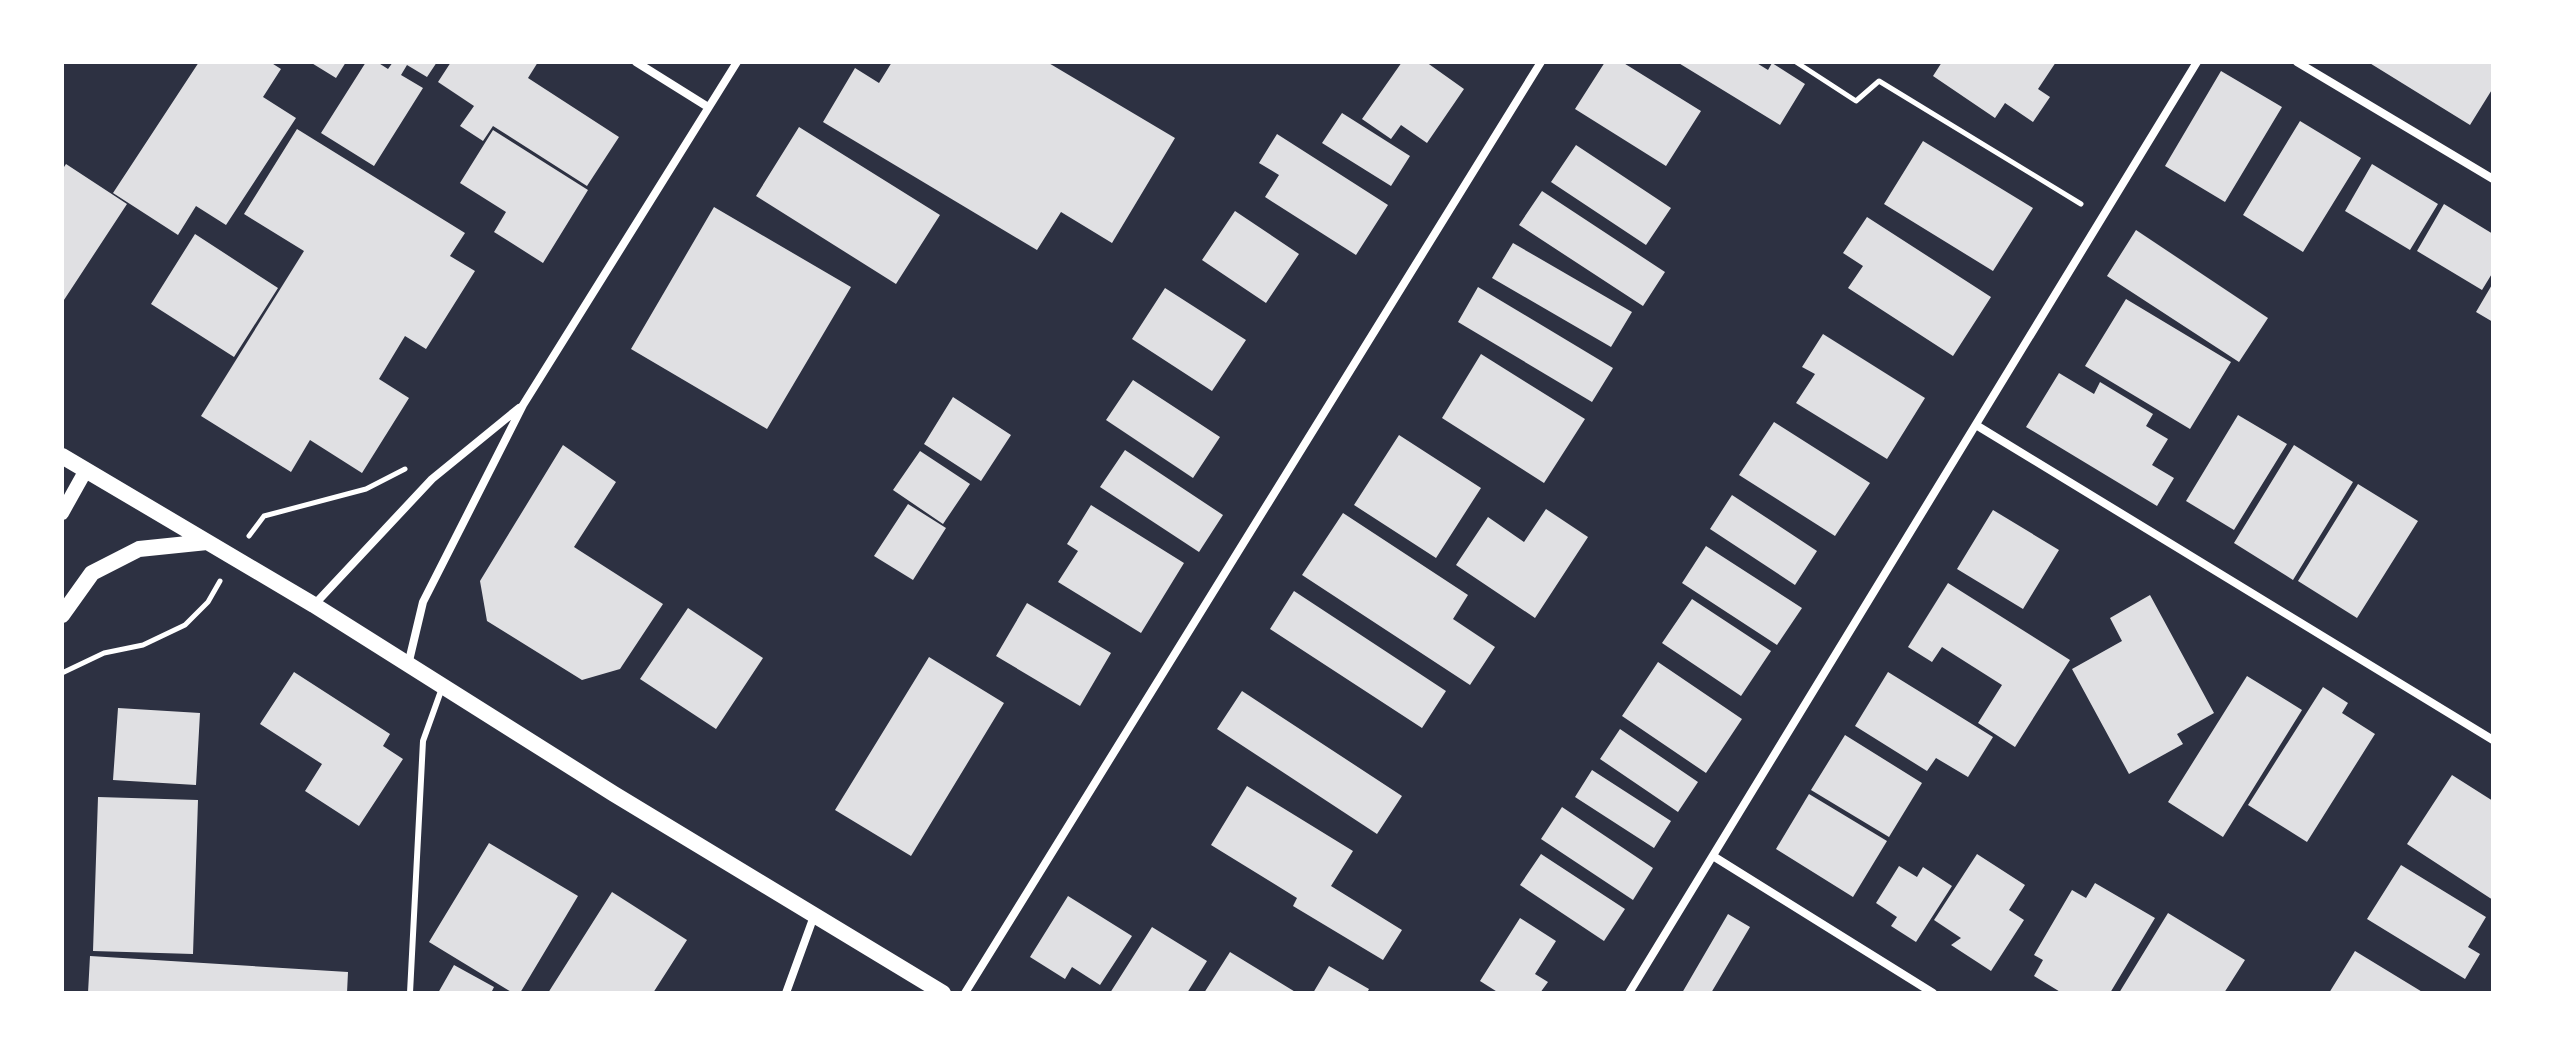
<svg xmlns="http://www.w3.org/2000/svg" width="2555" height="1055" font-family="'PT Sans',sans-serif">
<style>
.building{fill:#e0e0e3}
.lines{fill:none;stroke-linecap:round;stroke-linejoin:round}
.path{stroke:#fff;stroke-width:5}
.service{stroke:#fff;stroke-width:6}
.minor{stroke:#fff;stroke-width:8}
.tertiary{stroke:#fff;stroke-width:14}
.secondary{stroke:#fff;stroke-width:16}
</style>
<rect width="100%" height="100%" fill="#2d3142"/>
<!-- building -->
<path class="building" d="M199,62H270L281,69L263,97L296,118L226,225L196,206L178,235L113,193Z
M310,62H346L336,78Z
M366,62H377L388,69L393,62H437L427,77L407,65L401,75L423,88L374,166L321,133Z
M451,62H538L528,78L619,137L587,186L493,126L483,141L460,126L474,106L438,82Z
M892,62H1047L1175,138L1112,243L1061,212L1037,250L823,122L855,68L879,83Z
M1402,62H1426L1464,89L1427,143L1401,125L1391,139L1362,119Z
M1605,62H1622L1701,111L1666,166L1575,109Z
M1677,62H1755L1768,70L1772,63L1805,84L1780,125Z
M1942,62H2056L2038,89L2050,97L2033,122L2005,103L1995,118L1933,76Z
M2368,62H2493V88L2470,125Z
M2221,71L2282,107L2225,202L2165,166Z
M1342,113L1410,156L1391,186L1322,143Z
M2300,121L2361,158L2303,252L2243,215Z
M799,127L940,215L896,284L756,196Z
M297,129L465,233L450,256L475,271L426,349L405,336L379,379L409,398L362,473L310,440L291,472L201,416L304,251L244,214Z
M493,130L588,190L543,263L494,232L506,212L460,183Z
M1277,134L1388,205L1356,255L1265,197L1279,175L1259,163Z
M1923,141L2033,208L1993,271L1884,204Z
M1576,145L1671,208L1646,245L1551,182Z
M66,164L127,204L62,303V170Z
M2372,164L2438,204L2410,250L2345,211Z
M1542,191L1665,272L1643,306L1519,225Z
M2444,204L2493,234V272L2482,290L2417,251Z
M714,207L851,287L767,429L631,349Z
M1235,211L1299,254L1266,303L1202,260Z
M1867,217L1991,297L1953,356L1848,288L1863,266L1843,253Z
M2136,230L2268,318L2239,362L2107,276Z
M195,234L278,288L234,357L151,304Z
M1513,243L1632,312L1611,347L1492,278Z
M2493,283V322L2476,312Z
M1478,287L1613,368L1592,402L1458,322Z
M1165,288L1246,340L1212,391L1132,339Z
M2126,299L2231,362L2190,429L2085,366Z
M1823,334L1925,398L1887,459L1796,403L1815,374L1802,367Z
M1481,354L1585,419L1544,483L1442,418Z
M2059,373L2094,394L2100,382L2153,414L2146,426L2168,439L2152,465L2174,478L2157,506L2026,427Z
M1133,380L1220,437L1193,478L1106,420Z
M953,397L1011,435L981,481L924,444Z
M2238,415L2287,444L2234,530L2186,501Z
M1774,422L1870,483L1835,536L1739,475Z
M1399,435L1481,488L1436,558L1354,505Z
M563,445L616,482L574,547L663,604L620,669L582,680L487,621L480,581Z
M2294,445L2353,482L2293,580L2234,543Z
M1125,450L1223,515L1199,552L1100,487Z
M920,451L970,484L943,524L893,490Z
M2358,484L2418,521L2357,618L2298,581Z
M1732,495L1817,551L1795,585L1710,529Z
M908,504L946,528L913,580L874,556Z
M1091,505L1184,563L1141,633L1058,582L1078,551L1067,544Z
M1546,509L1588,537L1535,618L1456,565L1488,517L1524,542Z
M1993,510L2059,550L2023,609L1957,569Z
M1343,513L1468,595L1453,619L1495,647L1470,685L1302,575Z
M1706,546L1802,608L1777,645L1682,583Z
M1948,583L2070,660L2015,747L1978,723L2002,685L1942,647L1932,662L1908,647Z
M1294,591L1446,691L1422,728L1270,629Z
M2150,595L2214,713L2177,734L2183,744L2129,774L2072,669L2122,641L2110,618Z
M1692,599L1771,651L1741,696L1662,643Z
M1027,603L1111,653L1080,706L996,656Z
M688,608L763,658L716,729L640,679Z
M929,657L1004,703L911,856L835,810Z
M1658,662L1742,719L1706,773L1622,716Z
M294,672L390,734L383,746L403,759L359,826L305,791L322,764L260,724Z
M1888,672L1993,737L1968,777L1936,758L1927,771L1855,726Z
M2247,676L2302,710L2223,837L2168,802Z
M2323,687L2348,703L2342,713L2375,734L2307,842L2248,805Z
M1242,691L1402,796L1377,834L1217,729Z
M118,708L200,713L196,785L113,780Z
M1620,729L1698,782L1678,812L1600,759Z
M1845,735L1922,783L1889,837L1811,790Z
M1592,770L1671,821L1654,848L1575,797Z
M2452,775L2493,801V900L2407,844Z
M1247,786L1353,851L1331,886L1402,930L1383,960L1293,906L1297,898L1211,845Z
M1809,794L1887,841L1853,897L1776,849Z
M98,797L198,800L193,954L93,951Z
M1562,807L1653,868L1633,900L1541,839Z
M489,843L578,896L520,993H513L429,942Z
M1541,854L1625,909L1604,941L1520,885Z
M1977,854L2025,885L2009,910L2024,920L1991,971L1951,945L1961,938L1934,920Z
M2401,865L2486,917L2468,947L2480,954L2465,979L2367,919Z
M1899,866L1917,877L1923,867L1952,886L1916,942L1891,926L1897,917L1876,903Z
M2095,883L2155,918L2110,993H2062L2034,976L2043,960L2034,955L2072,890L2086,898Z
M612,892L687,940L653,993H548Z
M1068,896L1132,936L1100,985L1072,967L1065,979L1030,957Z
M2168,913L2245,960L2224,993H2119Z
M1728,914L1750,927L1711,993H1682Z
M1520,918L1556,941L1535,974L1548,982L1540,993H1499L1480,981Z
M1152,927L1207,961L1187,993H1110Z
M2355,951L2424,993H2329Z
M1230,952L1297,993H1204Z
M90,956L348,972L347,993H88Z
M454,965L494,987L491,993H438Z
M1329,966L1369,989L1367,993H1313Z"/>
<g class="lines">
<!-- path -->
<path class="path" d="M1796,62L1856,101L1879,81L2081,204
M249,536L264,516L366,489L405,469
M62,673L104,653L143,645L185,625L208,602L220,581"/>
<!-- service -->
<path class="service" d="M410,993L423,741L442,688"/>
<!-- minor -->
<path class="minor" d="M636,62L708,107
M2297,62L2493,179
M1976,425L2493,740
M314,605L432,479L519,408
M408,665L423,602L523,405L737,62
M1713,856L1933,993
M786,993L814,916
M965,993L1541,62
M1629,993L2197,62"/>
<!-- tertiary -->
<path class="tertiary" d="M62,513L86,470"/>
<!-- secondary -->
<path class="secondary" d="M62,456L314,605L614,794L943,993
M62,615L92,573L139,549L207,542"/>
</g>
<!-- border -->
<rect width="2555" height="1055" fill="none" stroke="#ffffff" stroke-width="128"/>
</svg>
